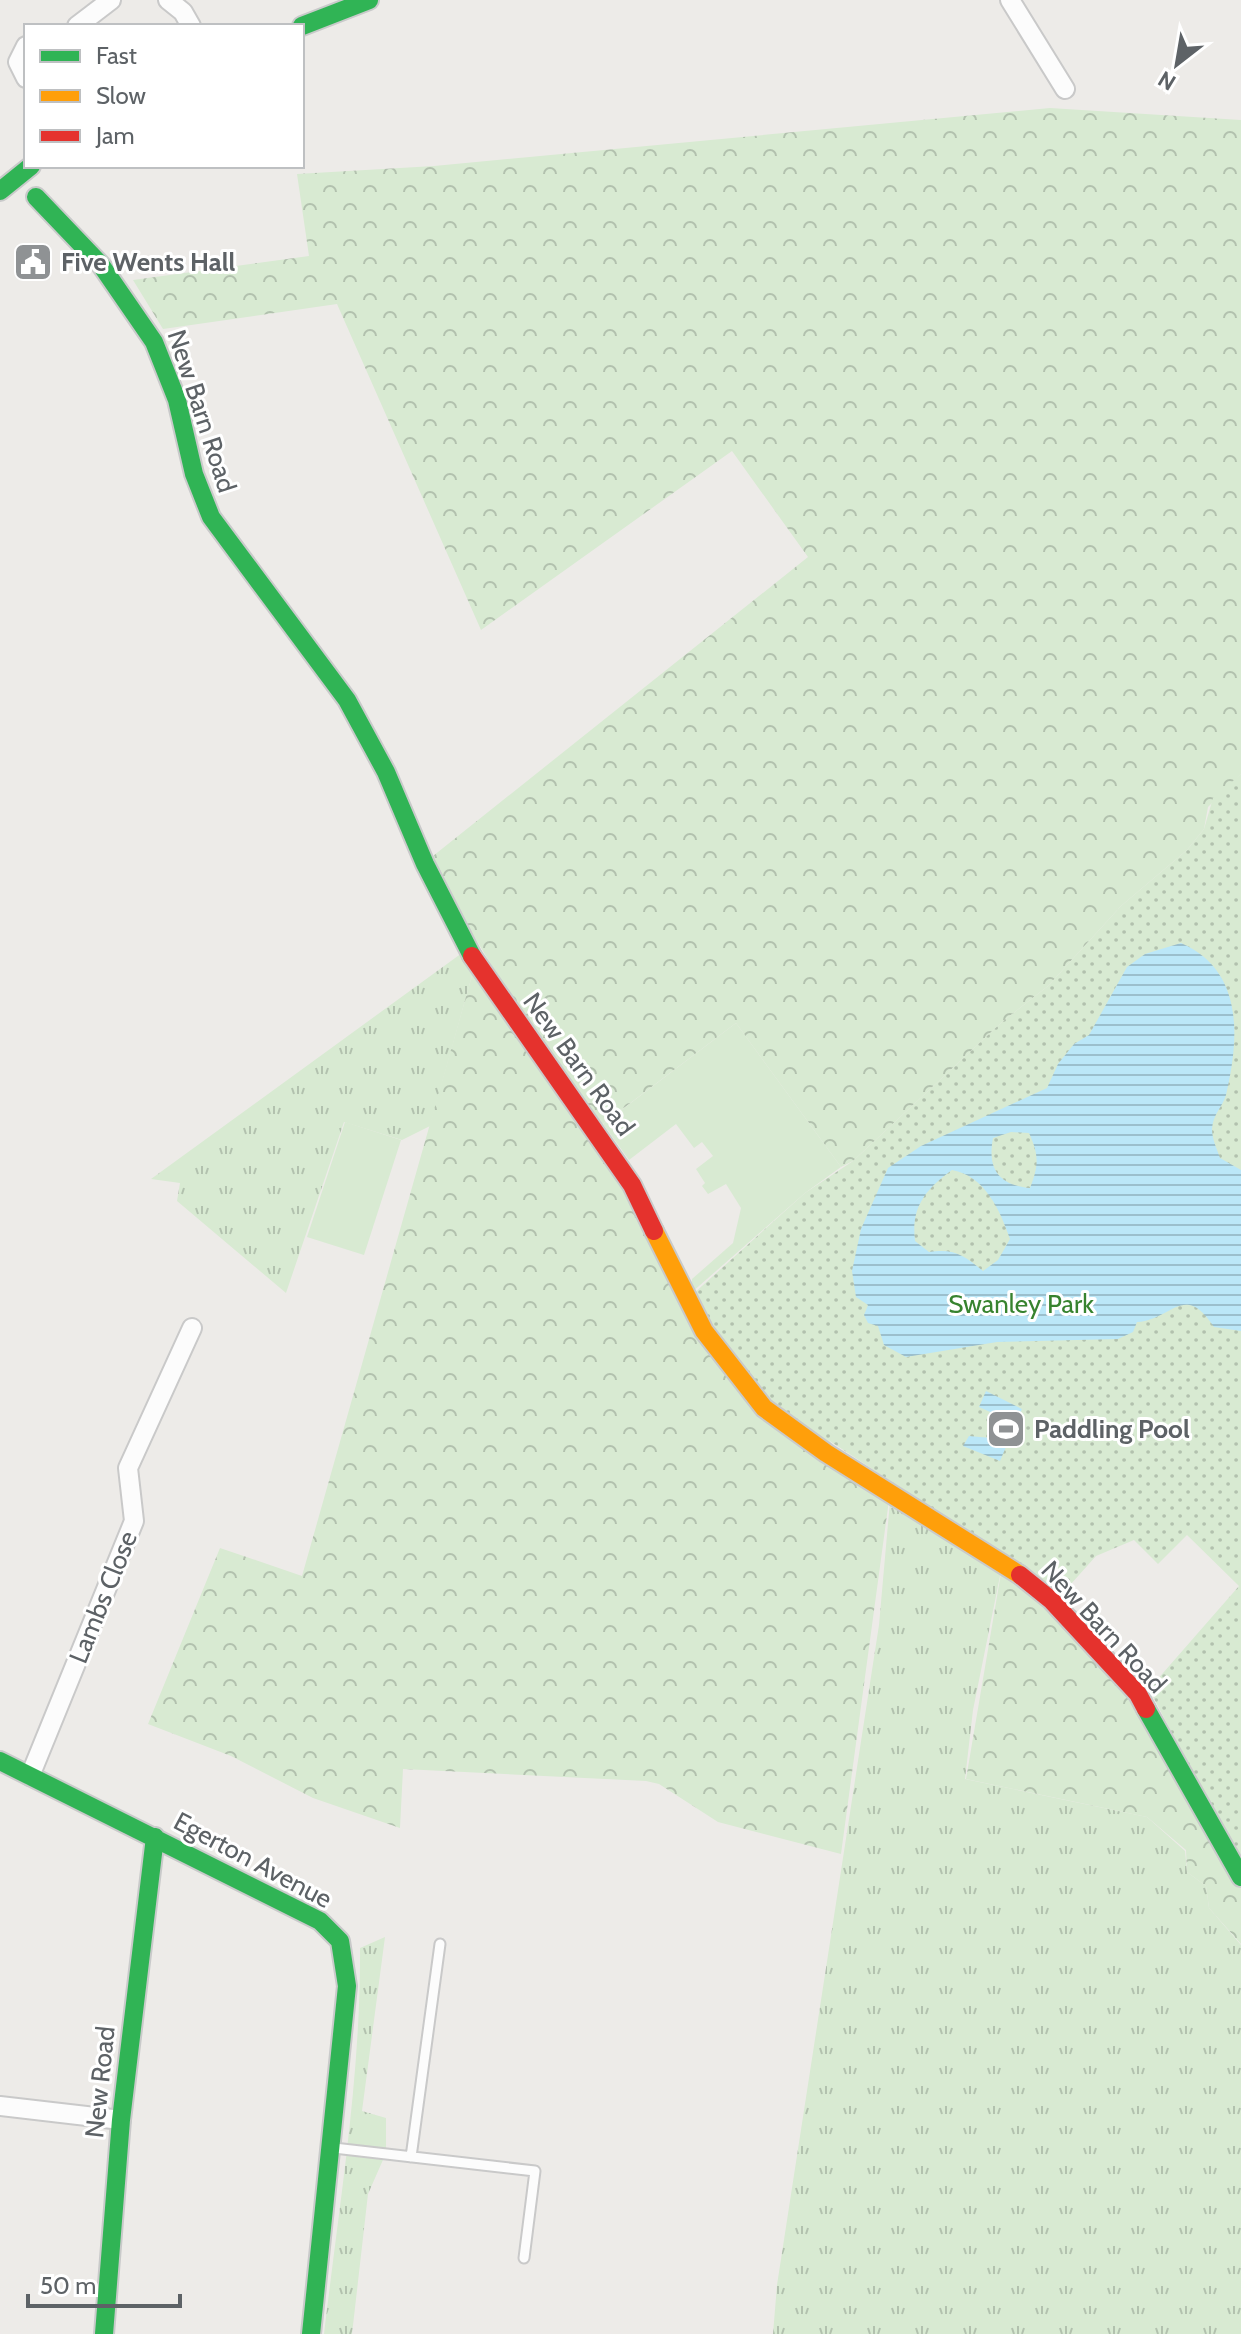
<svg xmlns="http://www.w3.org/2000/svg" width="1241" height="2334" font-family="Cabin,sans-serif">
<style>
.grass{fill:url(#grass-tufts)}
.forest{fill:url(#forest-crowns)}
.park{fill:url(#park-dots)}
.garden{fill:#d8ead2}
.water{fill:url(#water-rules);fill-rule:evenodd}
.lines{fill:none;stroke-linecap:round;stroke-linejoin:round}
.lane-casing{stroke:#c9c9c9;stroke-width:13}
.street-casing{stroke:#c9c9c9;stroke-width:22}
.fast-casing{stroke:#c9caca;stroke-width:22}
.slow-casing{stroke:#c9caca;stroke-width:22}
.jam-casing{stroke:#c9caca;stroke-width:22}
.lane{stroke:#fcfcfc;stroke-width:9}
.street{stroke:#fcfcfc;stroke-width:18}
.fast{stroke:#30b455;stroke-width:18}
.slow{stroke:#ff9f0a;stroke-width:18}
.jam{stroke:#e5322d;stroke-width:18}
.labels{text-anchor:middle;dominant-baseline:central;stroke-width:6;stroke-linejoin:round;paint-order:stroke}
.poi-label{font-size:26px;font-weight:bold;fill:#5d6266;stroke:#fff;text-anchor:start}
.street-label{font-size:26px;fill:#5d6266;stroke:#fff}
.park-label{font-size:26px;fill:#37832f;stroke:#fff}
</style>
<defs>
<pattern id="grass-tufts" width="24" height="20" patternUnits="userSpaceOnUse" patternTransform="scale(2)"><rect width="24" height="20" fill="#d8ead2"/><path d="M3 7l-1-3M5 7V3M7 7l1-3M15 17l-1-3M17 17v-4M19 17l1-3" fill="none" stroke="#b2c1ae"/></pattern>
<pattern id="forest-crowns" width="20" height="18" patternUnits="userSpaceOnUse" patternTransform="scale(2)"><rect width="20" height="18" fill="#d8ead2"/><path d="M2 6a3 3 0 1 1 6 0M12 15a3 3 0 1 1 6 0" fill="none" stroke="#b2c1ae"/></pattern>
<pattern id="park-dots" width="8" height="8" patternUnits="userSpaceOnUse" patternTransform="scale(2)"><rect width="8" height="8" fill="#d8ead2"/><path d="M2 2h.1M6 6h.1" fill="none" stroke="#b2c1ae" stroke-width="1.8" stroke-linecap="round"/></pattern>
<pattern id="water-rules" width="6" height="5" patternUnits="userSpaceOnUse" patternTransform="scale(2)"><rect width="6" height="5" fill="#bbe7f8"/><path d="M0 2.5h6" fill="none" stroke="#9bbfcd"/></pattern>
</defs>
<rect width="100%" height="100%" fill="#edebe8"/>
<!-- grass -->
<path class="grass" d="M462,953L473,972L430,1126L402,1140L344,1122L286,1293L177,1201L180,1183L151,1179Z
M890,1501L1002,1566L973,1710L965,1779L1147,1817L1185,1851L1187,1872L1206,1886L1209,1908L1241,1945V2334H773L777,2285L879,1625Z
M385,1937L362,2111L386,2118V2153L368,2194L352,2334H324C339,2206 361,2076 360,1948Z"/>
<!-- forest -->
<path class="forest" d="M1050,108L1241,120V774L1208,807L1204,829L1187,850L1121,906L1048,986L1002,1022L853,1161L841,1167L736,1023L600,1126L530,1029L428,860L808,557L732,451L481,630L337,304L163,329L133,280L309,256L297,174L434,166Z
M473,972L606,1155L672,1285L889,1500L841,1854L718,1822L659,1784L646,1781L403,1769L400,1828L313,1798L231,1756L148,1724L220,1548L302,1576Z
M1002,1567L1119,1682L1241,1885V1944L1209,1908L1206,1886L1187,1872L1186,1850L1147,1817L966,1779Z"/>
<!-- park -->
<path class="park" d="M1241,774V1865L1149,1689L1239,1586L1187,1535L1158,1564L1134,1540L1096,1556L1062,1594L766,1399L692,1295L805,1193L853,1161L1002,1022L1048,986L1121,906L1187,850L1204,829L1213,798Z"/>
<!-- garden -->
<path class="garden" d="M736,1023L841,1167L805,1193L691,1293L692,1279L733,1243L741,1208L726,1184L708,1194L702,1186L705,1183L696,1169L713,1156L702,1142L694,1148L676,1124L629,1160L603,1124Z
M345,1122L401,1140L364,1255L307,1237Z"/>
<!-- water -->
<path class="water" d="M1181,943C1241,969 1241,1032 1226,1095C1222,1108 1213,1114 1212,1129C1212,1139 1217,1149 1220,1158L1241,1170V1331L1214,1327C1184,1281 1172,1320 1137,1322L1133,1332L1118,1339L997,1342L906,1357L884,1345L878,1326L868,1323L864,1315L868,1305L856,1297L852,1271L861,1229L888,1168L921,1146L1047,1088L1058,1064L1074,1044L1089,1035L1127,967L1145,954ZM1011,1132L1029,1133C1039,1155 1039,1165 1030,1188C999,1185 987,1169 993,1138ZM952,1170C985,1176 1000,1210 1010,1239L998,1260L983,1271C964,1255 954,1248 929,1252L915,1241C911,1207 925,1190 952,1170Z
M986,1391L1022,1409L1000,1461L963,1446L969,1436L991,1438L1000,1421L997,1415L979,1407Z"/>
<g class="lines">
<defs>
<path id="lane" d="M334,2148L535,2171L524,2258
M411,2157L440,1944"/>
<path id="street" d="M168,0L183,12L191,26
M1010,0L1065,89
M77,26L111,0
M26,46L18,62L26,78
M30,1776L134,1521L128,1468L192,1328
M0,2106L121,2120"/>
<path id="fast" d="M302,26L369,0
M0,191L31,166
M36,197L101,265L154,342L177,400L194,474L211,517L347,700L386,772L425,864L472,956
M1146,1709L1241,1877
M0,1761L320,1921L340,1941L347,1986L311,2334
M104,2334L121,2120L155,1837"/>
<path id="slow" d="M654,1231L704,1331L764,1408L826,1453L1020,1575"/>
<path id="jam" d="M472,956L632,1185L654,1231
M1020,1575L1051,1600L1138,1694L1146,1709"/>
</defs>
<!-- lane casing -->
<use href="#lane" class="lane-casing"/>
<!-- street casing -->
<use href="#street" class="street-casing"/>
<!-- fast casing -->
<use href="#fast" class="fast-casing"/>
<!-- slow casing -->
<use href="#slow" class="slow-casing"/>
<!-- jam casing -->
<use href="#jam" class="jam-casing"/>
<!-- lane -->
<use href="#lane" class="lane"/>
<!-- street -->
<use href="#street" class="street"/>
<!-- fast -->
<use href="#fast" class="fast"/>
<!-- slow -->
<use href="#slow" class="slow"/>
<!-- jam -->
<use href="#jam" class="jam"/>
</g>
<!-- icons -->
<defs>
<symbol id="civic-square" viewBox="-11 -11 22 22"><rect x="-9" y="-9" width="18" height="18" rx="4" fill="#8f9294" stroke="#fff"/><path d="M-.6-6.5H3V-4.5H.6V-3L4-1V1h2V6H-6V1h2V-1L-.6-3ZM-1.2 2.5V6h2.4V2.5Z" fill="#fff"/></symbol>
<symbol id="stadium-square" viewBox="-11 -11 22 22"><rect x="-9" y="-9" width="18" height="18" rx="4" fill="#8f9294" stroke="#fff"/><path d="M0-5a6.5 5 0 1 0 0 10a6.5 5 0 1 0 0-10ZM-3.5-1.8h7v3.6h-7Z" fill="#fff"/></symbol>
</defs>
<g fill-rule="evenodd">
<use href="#civic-square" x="11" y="240" width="44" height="44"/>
<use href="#stadium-square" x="984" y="1407" width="44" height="44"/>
</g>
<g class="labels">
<!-- poi labels -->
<g class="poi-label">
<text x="61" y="262">Five Wents Hall</text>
<text x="1034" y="1429">Paddling Pool</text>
</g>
<!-- street labels -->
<g class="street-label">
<text transform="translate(202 411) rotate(72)">New Barn Road</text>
<text transform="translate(579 1064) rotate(54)">New Barn Road</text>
<text transform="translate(103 1597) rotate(-68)">Lambs Close</text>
<text transform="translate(1104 1627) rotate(47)">New Barn Road</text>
<text transform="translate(253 1860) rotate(28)">Egerton Avenue</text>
<text transform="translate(100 2082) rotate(-84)">New Road</text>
</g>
<!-- park labels -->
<g class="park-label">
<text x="1021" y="1304">Swanley Park</text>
</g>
</g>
<!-- legend -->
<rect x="24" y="24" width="280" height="144" fill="#ffffff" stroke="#bec0c2" stroke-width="2"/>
<rect x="40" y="50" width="40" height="12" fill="#30b455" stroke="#bec0c2" stroke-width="2"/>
<text x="96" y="64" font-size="24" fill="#5d6266">Fast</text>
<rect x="40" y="90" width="40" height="12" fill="#ff9f0a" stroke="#bec0c2" stroke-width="2"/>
<text x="96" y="104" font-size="24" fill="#5d6266">Slow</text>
<rect x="40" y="130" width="40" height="12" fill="#e5322d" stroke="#bec0c2" stroke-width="2"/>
<text x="96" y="144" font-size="24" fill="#5d6266">Jam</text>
<!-- north arrow -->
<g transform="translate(1177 64) rotate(211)" stroke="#ffffff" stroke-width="6" paint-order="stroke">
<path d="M0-6L14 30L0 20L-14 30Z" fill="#5d6266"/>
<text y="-12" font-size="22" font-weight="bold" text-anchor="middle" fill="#5d6266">N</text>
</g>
<!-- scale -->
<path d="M28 2294v12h152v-12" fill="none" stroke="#5d6266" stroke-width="4"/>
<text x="40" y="2294" font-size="24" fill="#5d6266" stroke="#ffffff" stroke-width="6" paint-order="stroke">50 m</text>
</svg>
